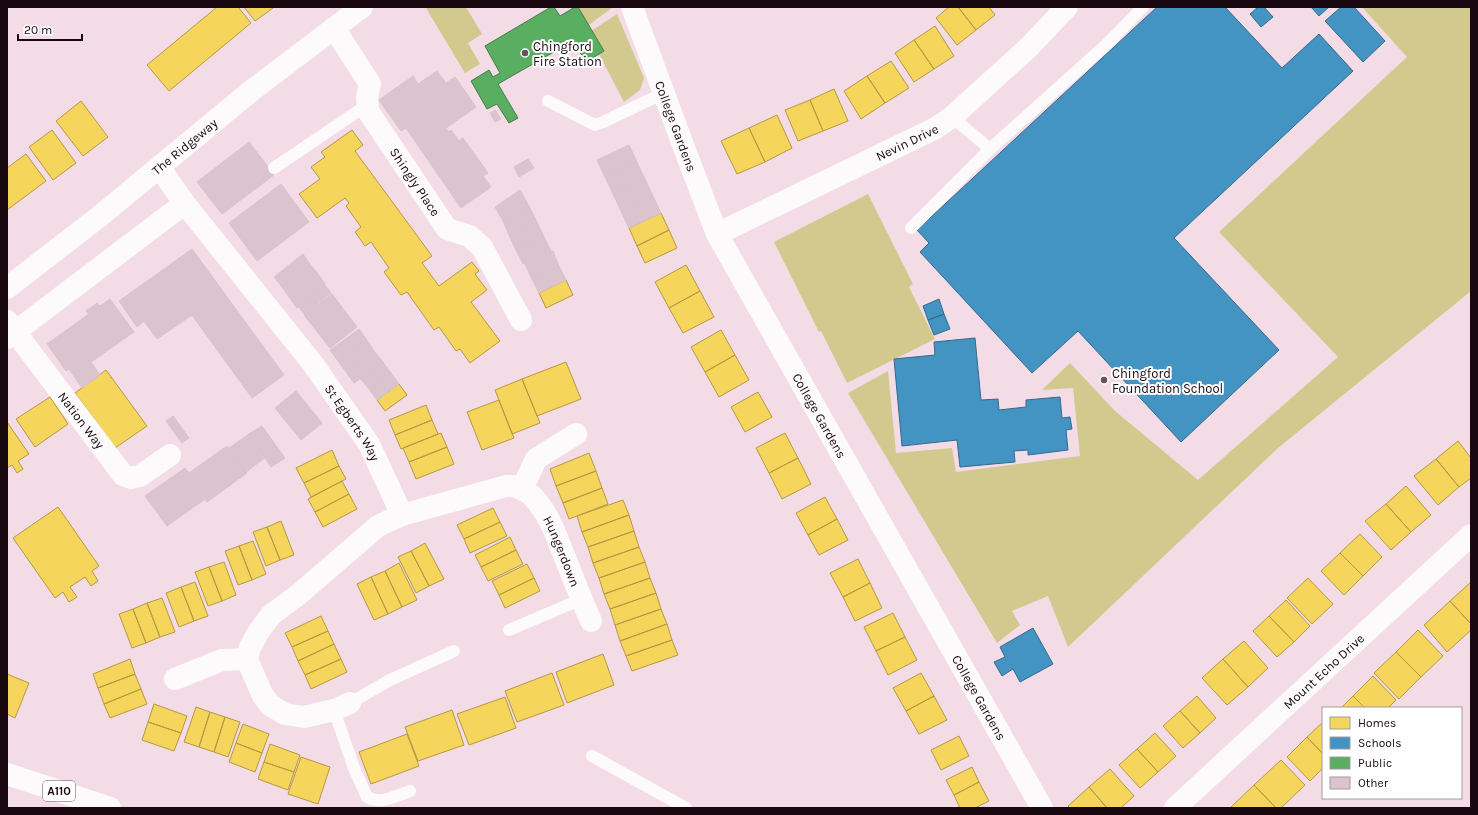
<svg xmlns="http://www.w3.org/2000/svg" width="1478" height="815" font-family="Karla,sans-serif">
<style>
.green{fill:#d2c98e}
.homes{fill:#f6d55c;stroke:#b49845}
.schools{fill:#4393c3;stroke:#36698d}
.public{fill:#5aae61;stroke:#467c49}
.building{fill:#dcc4ce;stroke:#d8c3cc}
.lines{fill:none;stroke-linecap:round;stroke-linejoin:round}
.service{stroke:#fdfafb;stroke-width:12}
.minor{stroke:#fdfafb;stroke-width:22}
.secondary{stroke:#fdfafb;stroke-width:22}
.primary{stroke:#fdfafb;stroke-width:22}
.poi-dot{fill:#66525b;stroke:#fff;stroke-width:1.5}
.labels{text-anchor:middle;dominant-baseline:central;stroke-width:4;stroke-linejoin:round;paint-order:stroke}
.shield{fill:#fff;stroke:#5e5258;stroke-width:1}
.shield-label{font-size:12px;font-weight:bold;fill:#190810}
.poi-label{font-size:13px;fill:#190810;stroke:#fff;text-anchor:start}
.street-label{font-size:13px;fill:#190810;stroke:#fff}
</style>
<rect width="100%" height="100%" fill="#f4dce6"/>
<!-- green -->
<path class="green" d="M428,7H466L482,34L468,43L480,64L465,73L426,8Z
M573,7H613L585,28Z
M1362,7H1471V291L1278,448L1068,647L1048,596L1012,611L1020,625L997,643L848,393L888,371L896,453L952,448L956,472L1080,456L1073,388L1042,390L1070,363L1115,411L1198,480L1338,357L1219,232L1407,57Z
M617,14L644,78L640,90L624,102L588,33Z
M868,194L913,284L909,287L935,339L847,383L821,331L819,332L774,242Z"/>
<!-- homes -->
<path class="homes" d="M217,7H238L251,23L169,91L147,65Z
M244,7H273V8L255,21Z
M949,7H958L976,30L957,45L936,18Z
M958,7H989L995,15L976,30Z
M935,26L954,56L934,69L914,40Z
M914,40L934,69L914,82L895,53Z
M891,61L909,88L885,103L867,76Z
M867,76L885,103L861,119L844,91Z
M834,89L848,121L823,131L810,100Z
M810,100L823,131L798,141L785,110Z
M81,101L108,137L83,156L56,121Z
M777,115L792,148L765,162L749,128Z
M749,128L765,162L737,174L721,141Z
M52,130L76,163L53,180L29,147Z
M352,130L363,145L355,151L432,256L422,263L439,286L472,262L479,271L475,274L487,290L471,302L500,341L470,363L460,349L456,351L439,327L434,330L407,292L401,295L384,272L389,268L371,242L365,246L355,232L361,227L346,206L349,203L345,198L317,218L299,194L320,179L311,167L325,157L321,152Z
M26,154L46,181L7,210V168Z
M661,213L669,230L637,246L629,228Z
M669,230L677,248L645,263L637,246Z
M686,265L700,291L669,308L655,282Z
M566,280L573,295L546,308L539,293Z
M700,291L714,317L683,333L669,308Z
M721,330L735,355L705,372L691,347Z
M735,355L749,380L719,397L705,372Z
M566,362L581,399L537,416L522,379Z
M106,370L147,426L115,448L75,393Z
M522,379L540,423L512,434L495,390Z
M399,384L407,395L385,411L377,400Z
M758,392L772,417L745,432L731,407Z
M50,397L68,424L35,447L16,419Z
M499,400L514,438L482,450L467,412Z
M426,405L432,420L395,435L389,420Z
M432,420L438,434L401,449L395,435Z
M7,422L29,454L18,461L23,469L17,473L12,465L7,468Z
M441,433L447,447L409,462L403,448Z
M785,433L798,458L769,473L756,448Z
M1458,441L1471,458V478L1459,487L1436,459Z
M447,447L454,464L416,479L409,462Z
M332,450L339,466L304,483L296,468Z
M589,453L596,471L556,486L550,469Z
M798,458L811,484L782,499L769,473Z
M1436,459L1459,487L1438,505L1414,476Z
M339,466L346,479L311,497L304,483Z
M596,471L602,488L563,503L556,486Z
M342,481L349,494L315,512L308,499Z
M1406,486L1431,515L1411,532L1386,504Z
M602,488L608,504L569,519L563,503Z
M349,494L357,509L323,527L315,512Z
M825,497L837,519L808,535L796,513Z
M623,500L629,515L582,532L577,516Z
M1386,504L1411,532L1391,550L1365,521Z
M58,507L99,566L92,571L98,581L91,586L85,577L70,587L77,597L69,602L63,592L55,598L13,538Z
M493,508L500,522L464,539L457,525Z
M629,515L634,531L588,547L582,532Z
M837,519L848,540L819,555L808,535Z
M281,521L294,555L280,560L267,527Z
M500,522L507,536L470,553L464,539Z
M267,527L280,560L266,566L253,532Z
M634,531L639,547L593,563L588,547Z
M1360,534L1382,557L1363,576L1340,553Z
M510,537L516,550L481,567L475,555Z
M253,541L266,574L252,580L239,546Z
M425,543L444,579L429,586L411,551Z
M239,546L252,580L238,585L225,551Z
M639,547L645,562L599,578L593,563Z
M516,550L523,564L488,581L481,567Z
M411,551L429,586L416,593L398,557Z
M1340,553L1363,576L1344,595L1321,571Z
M858,559L870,583L843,597L830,573Z
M224,562L236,595L222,601L209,567Z
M645,562L650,578L604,594L599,578Z
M399,563L417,600L402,607L385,571Z
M527,564L534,578L499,595L492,581Z
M209,567L222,601L208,606L195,572Z
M385,571L402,607L388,614L371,577Z
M371,577L388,614L374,620L357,584Z
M534,578L540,591L505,608L499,595Z
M650,578L656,593L610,609L604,594Z
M1308,578L1333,604L1312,624L1287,598Z
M195,582L208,616L194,621L181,587Z
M1471,582V624L1450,601Z
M870,583L882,608L855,621L843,597Z
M181,587L194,621L179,627L166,593Z
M656,593L661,609L615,625L610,609Z
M162,598L175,632L160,637L147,603Z
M1286,600L1310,626L1294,642L1269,616Z
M1450,601L1471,624V630L1447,652L1424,625Z
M147,603L160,637L146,643L133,609Z
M133,609L146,643L132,648L119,614Z
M661,609L667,624L620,641L615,625Z
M893,613L905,637L876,651L864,627Z
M321,616L328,631L292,647L285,633Z
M1269,616L1294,642L1277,657L1253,631Z
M667,624L672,640L626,656L620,641Z
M1418,630L1443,656L1421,677L1396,652Z
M328,631L334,644L298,661L292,647Z
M905,637L917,660L888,675L876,651Z
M672,640L678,655L632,671L626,656Z
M1244,641L1268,668L1248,687L1223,659Z
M334,644L341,659L305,675L298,661Z
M1396,652L1421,677L1399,699L1374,673Z
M603,654L614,685L567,703L556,672Z
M130,659L135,674L98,688L93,674Z
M341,659L347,672L311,689L305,675Z
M1223,659L1248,687L1227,705L1202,678Z
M552,673L564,705L517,722L505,691Z
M921,673L934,696L906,711L893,688Z
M7,674L29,683L15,718L7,714Z
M135,674L141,689L104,704L98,688Z
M1373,676L1396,700L1388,708H1365L1353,696Z
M141,689L147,704L110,718L104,704Z
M934,696L947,720L919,734L906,711Z
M1197,696L1216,718L1200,733L1180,711Z
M1353,696L1365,708H1341Z
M505,697L516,728L469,745L457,714Z
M154,704L187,716L181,733L148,722Z
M196,707L210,712L199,747L184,742Z
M452,710L464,745L418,761L405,727Z
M1180,711L1200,733L1183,748L1163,726Z
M210,712L225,717L214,752L199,747Z
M225,717L240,722L228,757L214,752Z
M148,722L181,733L174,751L142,740Z
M1323,722V754L1307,737Z
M243,724L269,734L262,753L236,743Z
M1155,733L1176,756L1158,772L1137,749Z
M407,734L419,766L371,784L359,752Z
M959,736L969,756L941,770L931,750Z
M1307,737L1323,754V768L1310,781L1287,757Z
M236,743L262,753L255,772L229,762Z
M270,744L300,755L294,772L264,762Z
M1137,749L1158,772L1140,788L1119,765Z
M301,757L330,767L318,804L288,794Z
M1281,760L1305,785L1281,808H1276L1254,785Z
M264,762L294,772L288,790L258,779Z
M972,767L979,782L954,795L946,780Z
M1110,769L1134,796L1121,808H1107L1089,787Z
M979,782L989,801L975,808H960L954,795Z
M1254,785L1276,808H1230Z
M1089,787L1107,808H1070L1068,806Z"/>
<!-- schools -->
<path class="schools" d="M1157,7H1225L1282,68L1319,34L1353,71L1174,238L1279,350L1181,442L1078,331L1032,373L920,252L929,243L917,230Z
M1258,7H1264L1273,17L1261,27L1250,14Z
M1311,7H1329L1319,16Z
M1341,7H1354L1385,41L1363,62L1325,21Z
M939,299L944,314L928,320L923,306Z
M944,314L950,329L934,335L928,320Z
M975,338L981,400L998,399L999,410L1026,407V400L1060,397L1062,418L1070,417L1072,429L1066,430L1068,450L1028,455V450L1014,451L1015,462L960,467L957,440L902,446L894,359L935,355L934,342Z
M1033,628L1053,664L1020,682L1013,669L1002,676L994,662L1005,657L1000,647Z"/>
<!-- public -->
<path class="public" d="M551,7H554L560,16L575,7H578L604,51L586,62L573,41L498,84L518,118L509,123L497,104L487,109L471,81L489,70L493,77L500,73L485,46Z"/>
<!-- building -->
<path class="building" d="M437,71L446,83L455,77L476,107L446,128L449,132L451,130L459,141L463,138L488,173L483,176L491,187L461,208L406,128L401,131L379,100L413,76L418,84Z
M495,110L501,119L495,122L490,113Z
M249,142L274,175L222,214L197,182Z
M629,145L637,162L605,177L597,160Z
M528,159L534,168L519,177L514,167Z
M637,162L645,179L613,194L605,177Z
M645,179L653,196L621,211L613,194Z
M281,184L309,222L257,261L229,223Z
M520,190L530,208L503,221L495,207Z
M653,196L661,213L629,228L621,211Z
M530,208L537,222L509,235L503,221Z
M537,222L544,237L516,250L509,235Z
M544,237L551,251L523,264L516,250Z
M192,249L284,375L252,398L192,315L157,339L144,321L137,327L119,301Z
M553,251L559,266L532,279L525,264Z
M303,254L310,264L282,287L274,277Z
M310,264L318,274L289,297L282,287Z
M559,266L566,280L539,293L532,279Z
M318,274L325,284L297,308L289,297Z
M325,285L331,293L304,314L298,306Z
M332,294L357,327L330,348L304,315Z
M110,299L134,332L91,362L100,375L82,388L69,369L66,371L47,344L89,314L86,311L97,303L100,306Z
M359,329L367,340L338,361L330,350Z
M367,340L374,351L346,372L338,361Z
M374,351L383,362L354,383L346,372Z
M383,362L391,373L369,389L360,378Z
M391,373L399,384L377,400L369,389Z
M296,391L322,423L301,440L275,408Z
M173,416L189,438L182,443L166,421Z
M262,426L285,458L271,467L249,434Z
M249,434L266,457L246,472L229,448Z
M227,446L247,473L207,502L205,499L167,526L145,496L185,468L189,473Z"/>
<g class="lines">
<!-- service -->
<path class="service" d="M548,101L595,125L603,122L664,93
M952,117L990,149
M274,168L367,105
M911,228L990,149L1107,44L1143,7
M509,630L582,599
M350,703L390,680L454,651
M334,710L354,768L367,797C381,805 396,796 410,791
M592,756L686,808"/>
<!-- minor -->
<g class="minor">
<path id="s1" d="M632,7L686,153L717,234L1042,808"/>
<path id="s2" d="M334,28L370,84L367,97L368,111L447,229L469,236L482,247L521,320"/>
<path id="s3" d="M159,167L185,204L313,364L369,444L402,515"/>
<path id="s4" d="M717,234L936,128L952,117L1029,47L1067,7"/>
<path id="s5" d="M7,321L123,475L131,478L140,476L170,455"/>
<path d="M7,338L168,216L185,204"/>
<path d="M522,489L536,459L576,434"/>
<path d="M175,679L222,660L247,659"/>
<path id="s6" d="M350,703L334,710L304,717L285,714L270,705L262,694L247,659L250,647L259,631L271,615L298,595L378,526L402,515L506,486C515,485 523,489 531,495C549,512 557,538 566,560C574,580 582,601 591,621"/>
<path id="s7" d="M1175,808L1471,535"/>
</g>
<!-- secondary -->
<path class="secondary" id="s8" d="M7,288L100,216L251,91L362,7"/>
<!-- primary -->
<path class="primary" d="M7,774L110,808"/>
</g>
<!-- markers -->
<g class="poi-dot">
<circle cx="525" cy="53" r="4"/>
<circle cx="1104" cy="380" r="4"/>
</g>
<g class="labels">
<!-- shield labels -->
<rect class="shield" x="43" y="781" width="32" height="20" rx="3"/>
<g class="shield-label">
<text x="59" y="791">A110</text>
</g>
<!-- poi labels -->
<g class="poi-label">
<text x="533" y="46">Chingford<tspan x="533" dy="15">Fire Station</tspan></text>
<text x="1112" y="373">Chingford<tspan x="1112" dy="15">Foundation School</tspan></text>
</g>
<!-- street labels -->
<g class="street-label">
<text stroke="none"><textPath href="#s1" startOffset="127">College Gardens</textPath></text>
<text stroke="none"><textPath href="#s4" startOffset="211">Nevin Drive</textPath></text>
<text stroke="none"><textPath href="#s8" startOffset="227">The Ridgeway</textPath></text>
<text stroke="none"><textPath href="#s2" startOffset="179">Shingly Place</textPath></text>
<text stroke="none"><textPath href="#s1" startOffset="451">College Gardens</textPath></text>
<text stroke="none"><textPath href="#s5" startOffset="124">Nation Way</textPath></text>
<text stroke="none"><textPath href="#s3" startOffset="321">St Egberts Way</textPath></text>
<text stroke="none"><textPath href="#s6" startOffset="553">Hungerdown</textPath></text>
<text stroke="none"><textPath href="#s7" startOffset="202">Mount Echo Drive</textPath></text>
<text stroke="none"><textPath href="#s1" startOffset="775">College Gardens</textPath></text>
</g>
</g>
<!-- border -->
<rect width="1478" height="815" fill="none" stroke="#190810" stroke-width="16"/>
<!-- legend -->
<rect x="1322" y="707" width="140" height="92" fill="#ffffff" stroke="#a39c9f"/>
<rect x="1330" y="717" width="20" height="12" fill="#f6d55c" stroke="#a39c9f"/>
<text x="1358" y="727" font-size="12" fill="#190810">Homes</text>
<rect x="1330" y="737" width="20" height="12" fill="#4393c3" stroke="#a39c9f"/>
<text x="1358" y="747" font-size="12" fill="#190810">Schools</text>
<rect x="1330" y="757" width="20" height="12" fill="#5aae61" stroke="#a39c9f"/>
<text x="1358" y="767" font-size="12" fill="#190810">Public</text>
<rect x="1330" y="777" width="20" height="12" fill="#dcc4ce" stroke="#a39c9f"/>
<text x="1358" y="787" font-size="12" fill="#190810">Other</text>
<!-- scale -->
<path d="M18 34v6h64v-6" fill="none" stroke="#190810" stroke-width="2"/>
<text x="24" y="34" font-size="12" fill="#190810" stroke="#ffffff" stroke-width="3" paint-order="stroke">20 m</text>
</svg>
